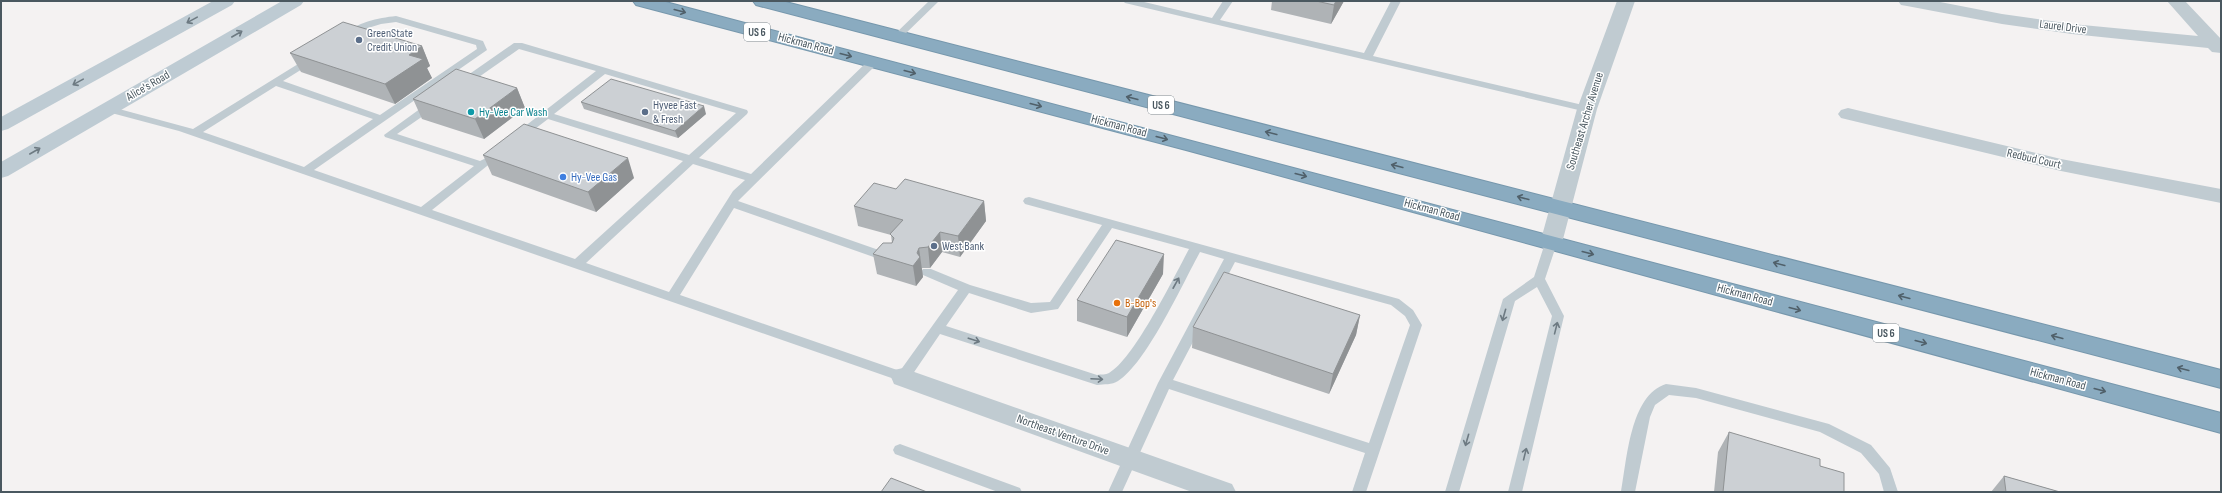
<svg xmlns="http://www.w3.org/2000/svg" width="2222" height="493" font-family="'Sofia Sans Condensed',sans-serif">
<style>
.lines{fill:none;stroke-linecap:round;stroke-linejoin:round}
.highway-casing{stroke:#7697ac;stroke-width:2}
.lane{fill:#c0cbd1;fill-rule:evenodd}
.street{fill:#c0cbd1;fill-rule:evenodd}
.secondary{fill:#becbd3;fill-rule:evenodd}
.highway{fill:#8aabc0;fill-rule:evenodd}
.wall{fill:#afb3b6}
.shaded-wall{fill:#8f9294}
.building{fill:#ccd0d4;stroke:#8f9294}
.oneway{stroke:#50606a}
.oneway2{stroke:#6d7a82}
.service-dot{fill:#5c6f8a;stroke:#fff;stroke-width:1.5}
.culture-dot{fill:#0f9aa8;stroke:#fff;stroke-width:1.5}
.shop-dot{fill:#3f7fe0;stroke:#fff;stroke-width:1.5}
.food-dot{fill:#e8710a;stroke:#fff;stroke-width:1.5}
.labels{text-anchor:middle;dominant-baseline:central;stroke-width:3;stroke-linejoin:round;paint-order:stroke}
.shield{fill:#fff;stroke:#808a90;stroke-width:1}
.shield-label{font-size:11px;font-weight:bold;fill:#4a5860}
.street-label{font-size:12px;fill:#4a5860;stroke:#fff}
.service-label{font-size:12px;fill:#4e5e75;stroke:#fff;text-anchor:start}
.culture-label{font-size:12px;fill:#0d838f;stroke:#fff;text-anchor:start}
.shop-label{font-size:12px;fill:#366cbe;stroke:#fff;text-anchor:start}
.food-label{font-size:12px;fill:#c56008;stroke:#fff;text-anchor:start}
</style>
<rect width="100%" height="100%" fill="#f4f2f2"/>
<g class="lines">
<defs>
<path id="highway" d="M633,1H662L2221,413V433L1186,150L636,5Z
M753,1H782L2221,370V388L756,5Z"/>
</defs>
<!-- highway casing -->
<use href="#highway" class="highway-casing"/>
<!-- lane -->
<path class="lane" d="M929,1H939L900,39H894V35Z
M1123,1H1140L1212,18L1223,1H1233L1220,20L1364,53L1391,1H1401L1373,56L1587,106L1592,109L1587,112L1125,3Z
M396,16L483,41L487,50L314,170L421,207L474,166L385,137L384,135L428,103H436L437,105L436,107L397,134L480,161L486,158L492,162L432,210L575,259L683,161L548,119L523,138H515L514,136L515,134L596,71L519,49L466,86H458L457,84L458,82L514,43H522L747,110L748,112L747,114L699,158L751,174L869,60H877V64L738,201L893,255L895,258L893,261H885L734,208L680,295L900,371L958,290L923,275L921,272L923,269H931L970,285L1031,303L1050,302L1102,225L1025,204L1023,201L1025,198L1029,197L1399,299L1413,310L1422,325L1366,492H1352L1365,453L1169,389L1122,492H1108L1158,383L1224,259L1200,252C1183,283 1146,364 1118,381C1112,385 1104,384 1097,385L940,334L908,381L903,382L179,131L104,111L103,109L108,106L193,129L311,56L315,57V61L283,81L380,115L477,49L476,45L396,22L381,24L368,28L352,38H346L344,36C356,22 378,18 396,16ZM605,74L736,113L689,155L554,114ZM276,86L373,119L304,167L203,132ZM693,164L745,180L733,191L669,292L586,263ZM1112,228L1189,249C1174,277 1134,359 1109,373C1106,375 1101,374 1097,375L946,326L969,293L1031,313L1058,309ZM1235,262L1391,305L1405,316L1410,325L1369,443L1173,380Z
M1551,239L1557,243L1545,279L1564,316L1522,492H1508L1552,316L1537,287L1515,301L1459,492H1445L1503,299L1534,277L1545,243Z
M1666,384L1696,388L1829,424L1871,445L1890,468L1898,492H1884L1879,474L1861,453L1820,432L1696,398L1669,395L1655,405L1650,417L1635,492H1621C1627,460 1630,395 1666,384Z
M900,444L1020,488L1022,492H998L895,454L893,450L895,446Z"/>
<!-- street -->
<path class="street" d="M1617,1H1635L1597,109L1562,243L1559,248L1551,250L1543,248L1540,243L1577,109Z
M1898,1H1935L2002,14L2072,24L2198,36L2167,1H2185L2221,39V53L2212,52L2208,48L2072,34L2002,24L1907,6L1901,5Z
M1848,108L2061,159L2221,189V203L2061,171L1841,118L1838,114L1841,110Z
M903,368L1232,484L1236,492H1192L894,384L891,377L894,370Z"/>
<!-- secondary -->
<path class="secondary" d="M213,1H235L232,5L8,129L1,131V117Z
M282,1H304L301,5L8,176L1,178V162Z"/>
<!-- highway -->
<use href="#highway" class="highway"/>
</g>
<!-- wall -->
<path class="wall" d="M1272,1H1344L1331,24L1271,10Z
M422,46L430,66L427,68L432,78L395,104L301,72L290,53Z
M517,88L525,108L484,139L422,119L413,99Z
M581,102L706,114L678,138L584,109Z
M483,155L634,178L596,212L492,175Z
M896,189L984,201L986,221L960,257L942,252L930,268H922L923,277L916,286L877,274L873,254L892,243L891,235L858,226L854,206Z
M1163,274L1127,337L1077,321V300Z
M1360,315L1356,335L1329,394L1192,348L1193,327Z
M1729,432L1820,466L1844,492H1714L1718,452Z
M2004,476L2060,492H1991Z"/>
<!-- shaded-wall -->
<path class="shaded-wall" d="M1336,1H1344L1331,24L1334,5Z
M422,46L430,66L427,68L432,78L395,104L385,84L409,55Z
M517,88L525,108L484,139L475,119Z
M704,106L706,114L678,138L675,131Z
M628,158L634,178L596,212L588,192Z
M984,201L986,221L960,257L958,236Z
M940,232L942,252L930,268L928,247Z
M919,248L923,277L916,286L913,266L917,253Z
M1164,254L1163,274L1127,337V317Z
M1360,315L1356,335L1329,394L1333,374Z"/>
<!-- building -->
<path class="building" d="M1316,1H1336L1334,5Z
M343,22L422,46L409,55L423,59L385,84L290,53Z
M456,69L517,88L475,119L413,99Z
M611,79L704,106L675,131L581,102Z
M524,124L628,158L588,192L483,155Z
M905,179L984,201L958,236L940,232L928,247L919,248L917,253L920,257L913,266L873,254L883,243H892L894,238L890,234L903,220L854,206L874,183L896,189Z
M1116,240L1164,254L1127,317L1077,300Z
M1224,272L1360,315L1333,374L1193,327Z
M1729,432L1820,459V466L1844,473V492H1723Z
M2004,476L2060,492H2006Z
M891,478L927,492H881Z"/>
<!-- one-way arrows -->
<defs><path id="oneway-shaft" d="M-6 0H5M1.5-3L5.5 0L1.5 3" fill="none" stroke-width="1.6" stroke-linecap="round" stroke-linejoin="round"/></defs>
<g class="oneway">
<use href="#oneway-shaft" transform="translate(680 11) rotate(15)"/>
<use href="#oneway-shaft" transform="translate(846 55) rotate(15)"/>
<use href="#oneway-shaft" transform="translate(910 72) rotate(15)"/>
<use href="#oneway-shaft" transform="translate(1132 98) rotate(-166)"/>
<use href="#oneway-shaft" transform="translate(1036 105) rotate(15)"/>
<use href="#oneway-shaft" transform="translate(1271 133) rotate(-166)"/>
<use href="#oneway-shaft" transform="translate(1162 138) rotate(15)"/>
<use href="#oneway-shaft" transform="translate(1397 166) rotate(-166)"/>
<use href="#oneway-shaft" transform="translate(1301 175) rotate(15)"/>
<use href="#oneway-shaft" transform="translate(1523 198) rotate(-165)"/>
<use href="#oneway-shaft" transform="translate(1588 253) rotate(15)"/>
<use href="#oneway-shaft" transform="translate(1779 264) rotate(-165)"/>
<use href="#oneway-shaft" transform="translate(1904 297) rotate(-165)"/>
<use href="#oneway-shaft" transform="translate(1795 309) rotate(15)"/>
<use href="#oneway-shaft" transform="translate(2057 337) rotate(-165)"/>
<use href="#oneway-shaft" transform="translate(1921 342) rotate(15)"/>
<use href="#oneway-shaft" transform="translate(2183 369) rotate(-165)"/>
<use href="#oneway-shaft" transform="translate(2100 390) rotate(15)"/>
</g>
<g class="oneway2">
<use href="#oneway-shaft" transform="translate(192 20) rotate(151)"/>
<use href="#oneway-shaft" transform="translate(237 34) rotate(-30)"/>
<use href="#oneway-shaft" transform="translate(78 82) rotate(151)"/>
<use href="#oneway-shaft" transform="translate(35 151) rotate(-30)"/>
<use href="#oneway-shaft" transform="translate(1176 283) rotate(-61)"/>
<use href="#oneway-shaft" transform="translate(1504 315) rotate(106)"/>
<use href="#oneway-shaft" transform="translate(1556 328) rotate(-76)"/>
<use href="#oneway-shaft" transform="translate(974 340) rotate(18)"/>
<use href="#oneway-shaft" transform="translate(1097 379) rotate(3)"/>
<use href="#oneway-shaft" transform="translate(1467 440) rotate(106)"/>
<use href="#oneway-shaft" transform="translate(1525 454) rotate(-76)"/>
</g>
<!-- markers -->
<g class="service-dot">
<circle cx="359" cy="40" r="4"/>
<circle cx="645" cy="112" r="4"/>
<circle cx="934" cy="246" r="4"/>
</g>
<circle class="culture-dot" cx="471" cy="112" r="4"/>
<circle class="shop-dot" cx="563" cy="177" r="4"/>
<circle class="food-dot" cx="1117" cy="303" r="4"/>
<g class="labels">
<!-- shield labels -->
<g class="shield">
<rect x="744" y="23" width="26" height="18" rx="3"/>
<rect x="1148" y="96" width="26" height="18" rx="3"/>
<rect x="1873" y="324" width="26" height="18" rx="3"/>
</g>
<g class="shield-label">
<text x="757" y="32">US 6</text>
<text x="1161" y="105">US 6</text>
<text x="1886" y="333">US 6</text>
</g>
<!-- street labels -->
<g class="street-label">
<text transform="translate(2063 27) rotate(7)">Laurel Drive</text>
<text transform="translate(806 44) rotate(15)">Hickman Road</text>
<text transform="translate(148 86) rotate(-30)">Alice's Road</text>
<text transform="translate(1585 121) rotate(-73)">Southeast Archer Avenue</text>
<text transform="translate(1119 126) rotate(15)">Hickman Road</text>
<text transform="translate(2034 159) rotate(13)">Redbud Court</text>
<text transform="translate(1432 210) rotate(15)">Hickman Road</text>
<text transform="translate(1745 295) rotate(15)">Hickman Road</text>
<text transform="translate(2058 379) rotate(15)">Hickman Road</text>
<text transform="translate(1063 435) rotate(20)">Northeast Venture Drive</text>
</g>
<!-- service labels -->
<g class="service-label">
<text x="367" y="33">GreenState<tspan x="367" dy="14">Credit Union</tspan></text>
<text x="653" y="105">Hyvee Fast<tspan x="653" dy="14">&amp; Fresh</tspan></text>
<text x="942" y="246">West Bank</text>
</g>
<!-- culture labels -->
<g class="culture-label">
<text x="479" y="112">Hy-Vee Car Wash</text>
</g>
<!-- shop labels -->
<g class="shop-label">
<text x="571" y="177">Hy-Vee Gas</text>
</g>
<!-- food labels -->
<g class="food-label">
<text x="1125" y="303">B-Bop's</text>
</g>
</g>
<!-- border -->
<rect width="2222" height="493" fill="none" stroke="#4a5860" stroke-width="4"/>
</svg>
